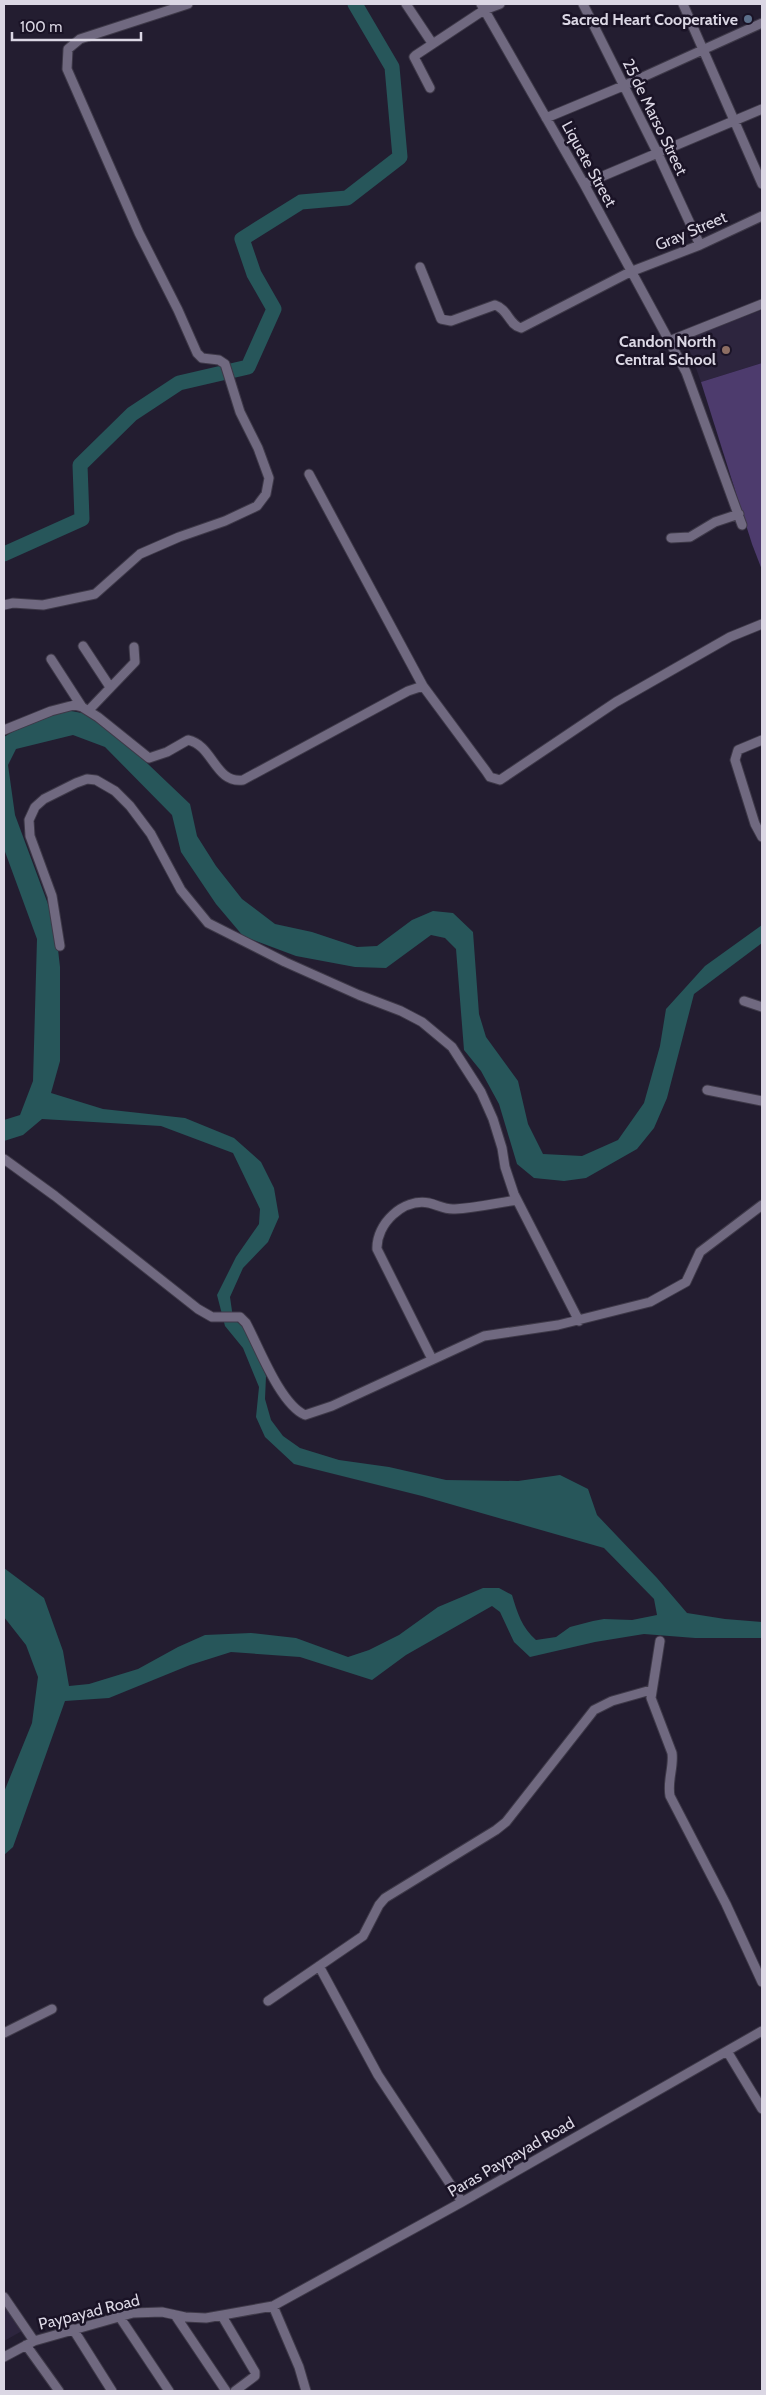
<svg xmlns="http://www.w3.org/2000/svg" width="766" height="2395" font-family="Cabin,sans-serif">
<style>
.built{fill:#2d253e}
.green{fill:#4d3b6d}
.water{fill:#27565a}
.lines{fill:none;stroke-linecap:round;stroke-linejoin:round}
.river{stroke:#27565a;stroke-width:15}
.street-casing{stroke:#3e3948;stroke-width:11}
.street{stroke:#706980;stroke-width:9}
.service-dot{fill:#5c6f8a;stroke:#1a1326;stroke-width:2}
.education-dot{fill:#8d6e63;stroke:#1a1326;stroke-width:2}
.labels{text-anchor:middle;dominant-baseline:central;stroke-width:5;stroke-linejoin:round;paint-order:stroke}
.poi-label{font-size:16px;font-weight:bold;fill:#dbd7e4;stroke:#1a1326;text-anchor:end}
.street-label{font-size:16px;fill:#dbd7e4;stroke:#1a1326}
</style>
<rect width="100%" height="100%" fill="#231d30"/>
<!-- built -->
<path class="built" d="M762,310V363L701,382L685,338Z
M4,2305L22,2331L4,2341Z"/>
<!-- green -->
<path class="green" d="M762,363V570L752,544L701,382Z"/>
<!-- water -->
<path class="water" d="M66,710L87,714L128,745L190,804L197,836L216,866L242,899L275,924L312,932L357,947L377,946L412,920L433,911L453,913L473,932L479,1014L486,1037L518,1081L528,1124L543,1154L582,1156L618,1140L644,1103L660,1046L666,1009L705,966L762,925V943L694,994L667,1098L654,1128L637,1149L586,1178L564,1181L534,1178L517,1164L499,1104L481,1071L464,1050L456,949L445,938L431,935L386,968L355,967L296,956L243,936L216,904L181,852L172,815L105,747L73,735L16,749L8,765L15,815L55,923L60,967V1061L51,1093L103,1109L185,1118L234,1138L261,1162L274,1188L279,1217L268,1242L243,1268L230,1297L233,1318L247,1331L266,1376L265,1399L271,1420L283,1436L300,1448L339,1460L389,1467L446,1480L518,1481L560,1475L588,1489L597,1515L657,1578L687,1613L725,1619L762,1622V1638H695L644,1634L595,1642L530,1657L514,1642L500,1612L492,1606L406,1655L372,1680L300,1657L231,1652L190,1665L109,1698L65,1701L13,1847L4,1855V1792L32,1723L38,1677L26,1645L4,1617V1568L44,1598L63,1651L69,1686L89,1684L138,1669L178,1647L205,1635L251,1633L296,1638L348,1657L369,1650L399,1635L438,1607L483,1588H499L512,1595C517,1612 522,1628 536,1640L556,1637L570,1627L593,1621L604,1619L632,1620L657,1615L654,1599L604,1548L422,1496L294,1464L265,1437L256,1417L259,1387L243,1348L225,1326L217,1295L236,1257L259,1224L260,1209L233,1153L161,1126L42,1119L23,1135L4,1141V1120L20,1115L33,1081L37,939L4,849V737L32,720Z"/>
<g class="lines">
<!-- river -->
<path class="river" d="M4,554L82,519L80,465L132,414L179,383L248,367L274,309L254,274L242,239L301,202L347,198L400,157L392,67L355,4"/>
<defs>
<path id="street" d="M406,4L432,43
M481,4L584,184L686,372L742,525
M583,4L658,154L700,245
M683,4L762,184
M430,88L414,57L416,55L484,10L500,4
M546,118L623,86L762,23
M584,184L762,109
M420,267L441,319L451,321L495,305C508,309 509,325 521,328L630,272L700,245L762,216
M669,341L762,304
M309,474L423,686
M671,538L690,537L715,522L739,514
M4,605L13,603L43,605L95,594L140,554L179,537L225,521L257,506L266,494L269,478L258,448L240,412L225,364L219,360L202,358L197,353L178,310L139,233L67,69L68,49L80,39L188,4
M83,646L110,687
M51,659L82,707
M89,710L135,662L134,647
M4,730L51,711L74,705L82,707L98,717L149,758L167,752L188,740C213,745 215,784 243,780L408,691L423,686L486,771L490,777L500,780L616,702L730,637L762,624
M762,740L738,750L735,760L755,824L762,837
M60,946L52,896L30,836L29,820L35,807L44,799L76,783L87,779L96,780L115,791L130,806L151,834L181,890L208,923L285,962L359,995L401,1011L422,1022L452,1047L481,1092L493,1119L502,1148L505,1167L514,1194L579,1321
M744,1001L762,1007
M707,1090L762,1101
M4,1159L55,1196L198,1309L212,1317H240L246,1323C259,1347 280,1404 305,1415L332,1406L484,1336L558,1325L650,1302L686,1282L700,1252L762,1205
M432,1359L377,1249C376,1224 403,1198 429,1203C438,1205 445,1210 455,1209C476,1208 496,1203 517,1200
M660,1641L651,1698L672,1753C674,1767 667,1781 670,1796L726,1904L762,1982
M319,1966L378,2075L462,2202
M268,2001L363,1936L379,1905L385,1898L496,1830L506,1822L594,1710L612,1701L651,1690
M4,2033L52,2009
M727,2051L762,2109
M4,2297L34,2341
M273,2306L299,2367L306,2391
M175,2315L226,2391
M119,2316L169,2391
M222,2316L255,2372V2376L235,2391
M73,2329L112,2391
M26,2345L59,2391
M4,2357L34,2341L133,2313L162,2312L185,2317L206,2318L273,2306L462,2202L762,2031"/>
</defs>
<!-- street casing -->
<use href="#street" class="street-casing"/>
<!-- street -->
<use href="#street" class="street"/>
</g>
<!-- markers -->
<circle class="service-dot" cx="748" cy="19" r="5"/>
<circle class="education-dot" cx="726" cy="350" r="5"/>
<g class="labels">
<!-- poi labels -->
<g class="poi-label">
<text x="738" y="19">Sacred Heart Cooperative</text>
<text x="716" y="341">Candon North<tspan x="716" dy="18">Central School</tspan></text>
</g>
<!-- street labels -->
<g class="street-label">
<text transform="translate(655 117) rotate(64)">25 de Marso Street</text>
<text transform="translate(589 164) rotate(61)">Liquete Street</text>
<text transform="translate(691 231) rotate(-23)">Gray Street</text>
<text transform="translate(511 2157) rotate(-30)">Paras Paypayad Road</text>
<text transform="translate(89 2312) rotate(-14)">Paypayad Road</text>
</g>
</g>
<!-- border -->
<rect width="766" height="2395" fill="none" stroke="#dbd7e4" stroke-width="10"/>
<!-- scale -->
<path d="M12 32v8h129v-8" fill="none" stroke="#dbd7e4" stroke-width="2.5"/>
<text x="20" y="32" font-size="15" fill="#dbd7e4" stroke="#1a1326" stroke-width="4" paint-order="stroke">100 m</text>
</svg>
